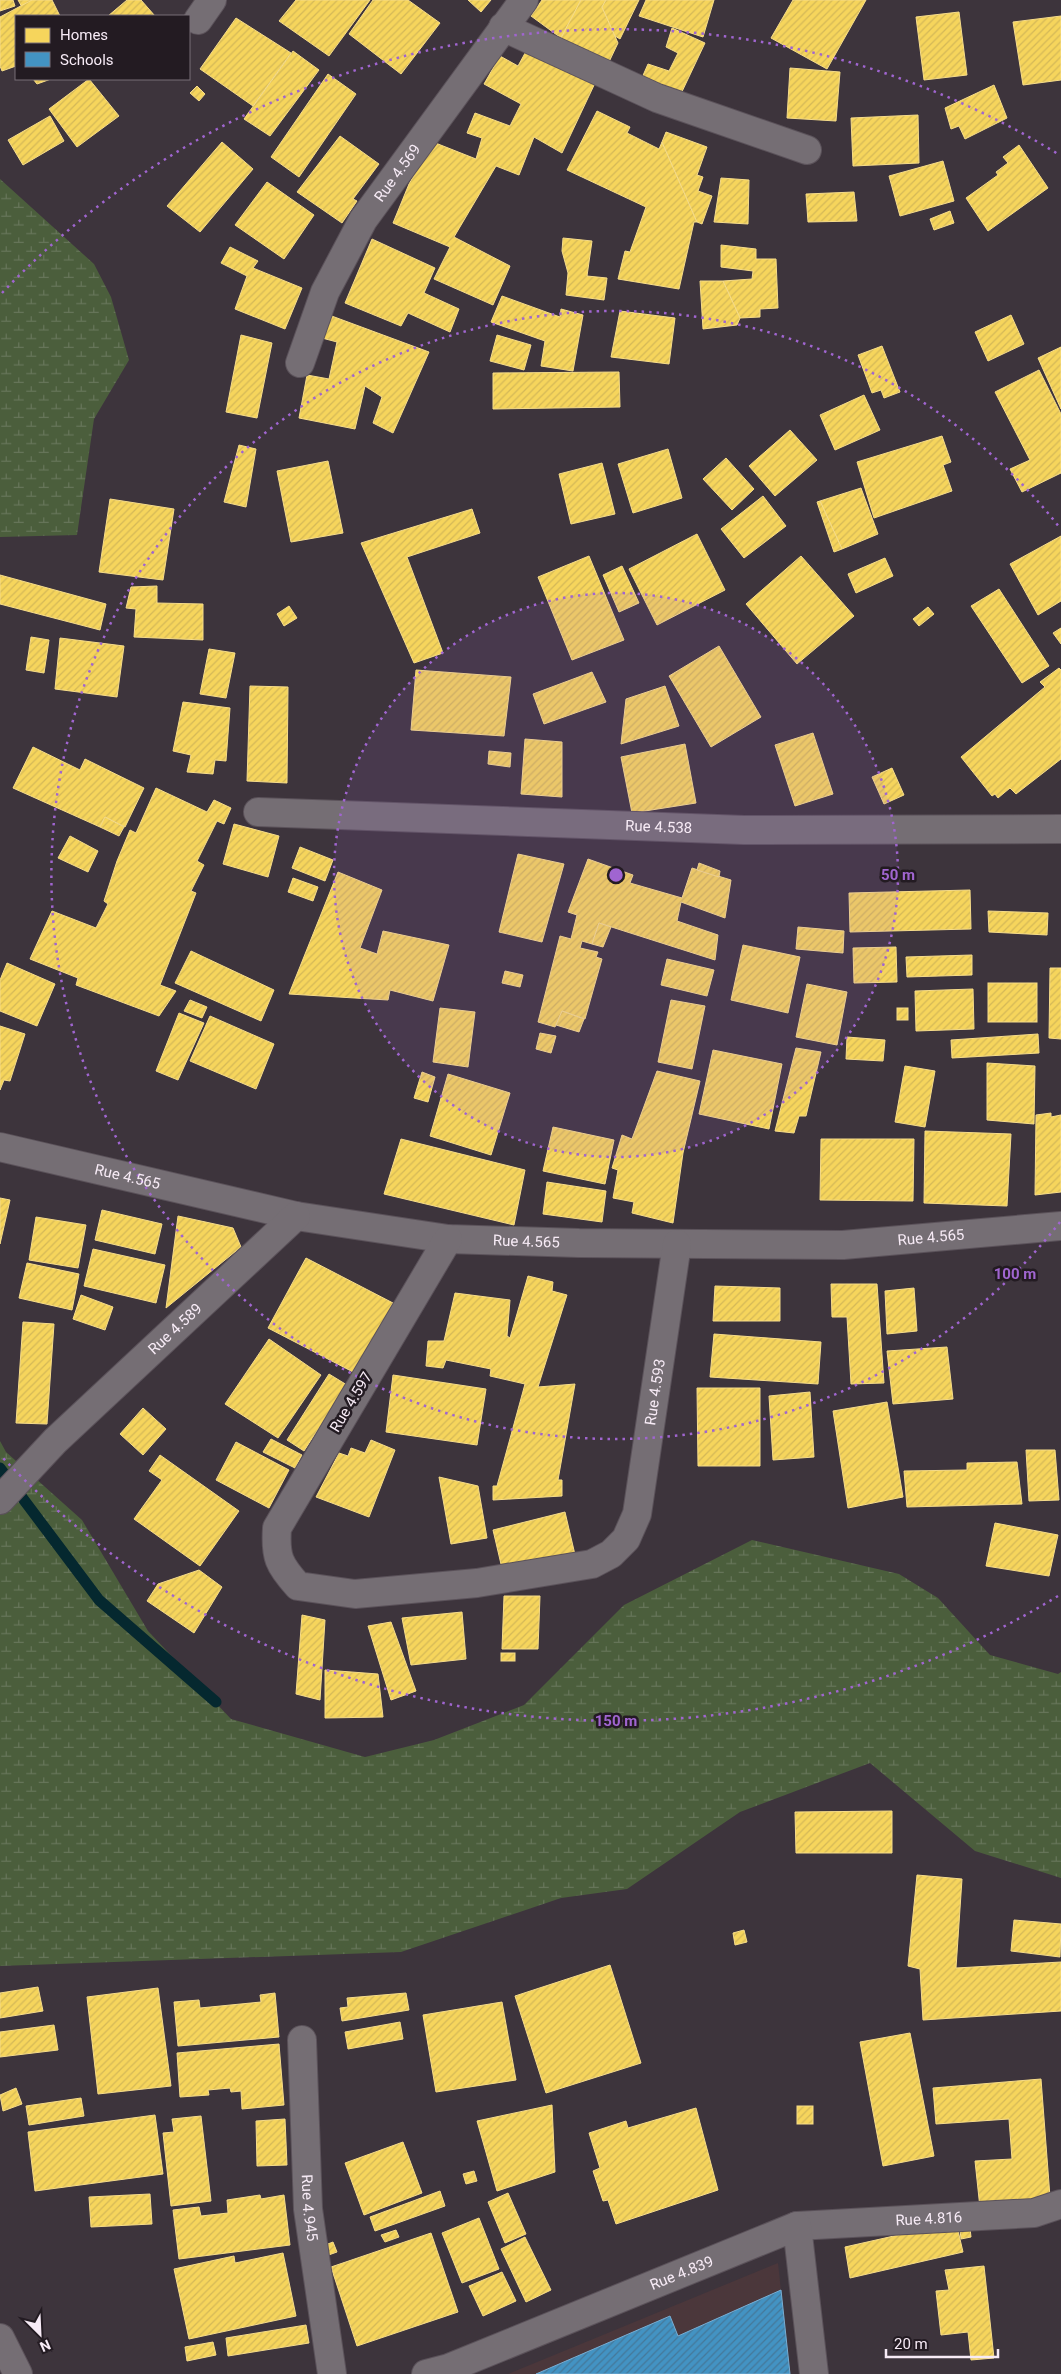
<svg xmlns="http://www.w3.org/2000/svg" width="1061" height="2374" font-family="Roboto,sans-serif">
<defs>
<pattern id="wetland-marsh" width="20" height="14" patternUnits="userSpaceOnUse" patternTransform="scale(1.25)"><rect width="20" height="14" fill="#4b5e3c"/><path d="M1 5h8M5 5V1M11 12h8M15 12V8" fill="none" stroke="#667559"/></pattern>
<pattern id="homes-hatch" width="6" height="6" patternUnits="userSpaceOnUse" patternTransform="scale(1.25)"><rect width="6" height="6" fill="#f6d55c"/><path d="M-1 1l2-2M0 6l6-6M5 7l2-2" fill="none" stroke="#d4b858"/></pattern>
<pattern id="schools-hatch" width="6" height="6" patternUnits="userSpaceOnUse" patternTransform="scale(1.25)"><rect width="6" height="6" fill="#4393c3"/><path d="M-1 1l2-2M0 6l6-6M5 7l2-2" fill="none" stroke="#457899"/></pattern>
</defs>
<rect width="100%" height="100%" fill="#3d343c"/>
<!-- education -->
<polygon fill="#4b373b" points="778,2263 790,2374 508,2374"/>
<!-- wetland -->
<g fill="url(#wetland-marsh)">
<polygon points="0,179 94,264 111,297 129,360 94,419 77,535 0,537"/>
<polygon points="0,1441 6,1452 82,1520 148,1631 231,1719 365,1757 434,1740 524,1705 624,1605 752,1540 899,1574 938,1598 990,1655 1058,1674 1061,1672 1061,1878 975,1851 870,1763 740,1812 627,1889 561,1898 401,1952 0,1966"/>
</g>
<!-- homes -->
<g fill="url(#homes-hatch)" stroke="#f6dc8a">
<polygon points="0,0 13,0 15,6 0,11"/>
<polygon points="18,0 39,0 23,9"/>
<polygon points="32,0 52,0 60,16 16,16 16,66 2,71 0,66 0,17"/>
<polygon points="127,0 141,0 155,16 108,16"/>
<polygon points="296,0 370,0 329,56 279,21"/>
<polygon points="373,0 408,0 440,23 401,74 349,34"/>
<polygon points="468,0 491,0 481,12"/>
<polygon points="542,0 581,0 561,38 531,16"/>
<polygon points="581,0 606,0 602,7 618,43 608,64 561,38"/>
<polygon points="606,0 639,0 620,39 615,36 602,7"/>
<polygon points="646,0 714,0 703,37 639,16"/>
<polygon points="793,0 866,0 827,69 771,38"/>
<polygon points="959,12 967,75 924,80 916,17"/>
<polygon points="1061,16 1061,80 1023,85 1013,22"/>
<polygon points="236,18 291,53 253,106 200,69"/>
<polygon points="672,28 705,43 679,98 641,80 648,64 669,71 678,53 666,47"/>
<polygon points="530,44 596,81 562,153 534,137 519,175 496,166 454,237 510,266 493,305 434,279 450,247 393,223 409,184 433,142 476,159 482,138 467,133 475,113 510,126 521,104 484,84 500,56 518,66"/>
<polygon points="293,51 319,70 270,136 244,119"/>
<polygon points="790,68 840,72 836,121 787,118"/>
<polygon points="328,74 356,94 299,177 271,157"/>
<polygon points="33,79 51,79 37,84"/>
<polygon points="89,79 119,116 77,147 49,109"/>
<polygon points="994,85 1007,118 965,139 959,126 951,129 945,108"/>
<polygon points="197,86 205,94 199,101 190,93"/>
<polygon points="597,111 630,127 627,133 659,149 662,142 697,222 694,222 679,289 618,279 625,251 630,252 646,207 567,170"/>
<polygon points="918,115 919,163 853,166 851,118"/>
<polygon points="50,116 64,141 23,165 8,140"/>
<polygon points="666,132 707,147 697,175 703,177 698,191 712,196 702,224 697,222 662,142"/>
<polygon points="340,136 379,164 353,199 357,201 342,223 297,192"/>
<polygon points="222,142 253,169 200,232 167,206"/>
<polygon points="1019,145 1048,188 988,231 966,198 998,175 996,172 1008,163 1003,157"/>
<polygon points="943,161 954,201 900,216 889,176"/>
<polygon points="721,178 749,180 748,224 714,222"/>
<polygon points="267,182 314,215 284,259 235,225"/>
<polygon points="854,192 857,221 808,222 806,194"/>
<polygon points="950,211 954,223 934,230 930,219"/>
<polygon points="563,238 592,241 587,276 607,278 604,300 566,295 568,273 562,251"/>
<polygon points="372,239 435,268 424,293 459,309 450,332 408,313 401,326 345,303"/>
<polygon points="721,245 756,249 756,259 776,259 778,308 760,309 760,317 740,318 723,281 752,279 753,271 721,267"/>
<polygon points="230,247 258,261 253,268 302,288 285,329 235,309 247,276 221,263"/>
<polygon points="700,281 723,281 740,318 737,325 703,329"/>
<polygon points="502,296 560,317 561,309 583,315 573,371 541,366 545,341 491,322"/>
<polygon points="620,311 675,318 669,364 611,357"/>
<polygon points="329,315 429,352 393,433 373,423 382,397 365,386 355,429 299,418 307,375 329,379 337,342 322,338"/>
<polygon points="1011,315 1024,344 988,361 975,332"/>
<polygon points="241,335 272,343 257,418 226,412"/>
<polygon points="497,335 531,345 524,370 490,361"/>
<polygon points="882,346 900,392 884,398 881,390 872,393 858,355"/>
<polygon points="1061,347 1061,409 1038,358"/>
<polygon points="1039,370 1061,414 1061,473 1022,492 1010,469 1030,460 995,392"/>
<polygon points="619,372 620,407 493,409 493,373"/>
<polygon points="864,395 880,430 835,450 820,415"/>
<polygon points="790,430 817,460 775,496 749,466"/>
<polygon points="942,436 951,462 943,465 952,491 874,518 857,462"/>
<polygon points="239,445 256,449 246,507 224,502"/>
<polygon points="668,449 682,498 633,513 618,464"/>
<polygon points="726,458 754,489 732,510 703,479"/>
<polygon points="328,461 343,533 291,542 277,471"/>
<polygon points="602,463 615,514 571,524 559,474"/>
<polygon points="861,488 878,534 842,549 820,501"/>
<polygon points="763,496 786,526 744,558 721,529"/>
<polygon points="110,499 174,509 163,580 99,572"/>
<polygon points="820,501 842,549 834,552 817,502"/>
<polygon points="472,509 480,533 407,557 443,653 414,663 361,543"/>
<polygon points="697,534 725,590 657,625 629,569"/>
<polygon points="1061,536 1061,601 1038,615 1010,564"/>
<polygon points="589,556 624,640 572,660 538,577"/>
<polygon points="801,556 854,616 797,664 746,604"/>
<polygon points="885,558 893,576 856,593 848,574"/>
<polygon points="622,566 639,603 619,612 603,575"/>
<polygon points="0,575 106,604 100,630 0,604"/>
<polygon points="157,586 157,603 203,604 203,640 134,637 136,609 126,608 131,587"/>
<polygon points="999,589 1049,666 1022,683 971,606"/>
<polygon points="289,606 297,618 284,626 277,614"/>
<polygon points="928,607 934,614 919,626 913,619"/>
<polygon points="1061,628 1061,644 1053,633"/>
<polygon points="31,637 49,640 44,673 26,670"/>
<polygon points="60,638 124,646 117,697 55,689"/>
<polygon points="719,646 761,717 711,747 669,676"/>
<polygon points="209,649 235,653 226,698 200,694"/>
<polygon points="1059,668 1061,670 1061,759 1016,794 1010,788 998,798 995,794 992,796 961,757 1045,687 1040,682"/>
<polygon points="416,670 511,677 504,736 411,730"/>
<polygon points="592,672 606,702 544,724 533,694"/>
<polygon points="250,686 288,687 287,783 247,781"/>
<polygon points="665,686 679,726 621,744 626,699"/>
<polygon points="183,702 230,708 226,761 215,760 213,774 187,772 191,755 173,751"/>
<polygon points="813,733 833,794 795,806 775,745"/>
<polygon points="525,739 562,742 562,797 521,794"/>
<polygon points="685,744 696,803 632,813 621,757"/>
<polygon points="33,747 80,770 85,759 144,788 125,827 105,817 100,827 13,788"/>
<polygon points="489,751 511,753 510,767 488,764"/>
<polygon points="892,768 904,795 884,804 872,777"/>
<polygon points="156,788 207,812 214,800 231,808 224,824 217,821 197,861 204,865 191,891 196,893 160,985 176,991 159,1016 76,985 78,978 30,959 52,911 96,928 108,904 104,901 117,861 130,830 136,833"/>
<polygon points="105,817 124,827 119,836 100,827"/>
<polygon points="234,824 279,836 268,877 223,864"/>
<polygon points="70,836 98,851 88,872 58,858"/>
<polygon points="300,847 333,860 325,881 292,868"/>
<polygon points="518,854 564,864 542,942 499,932"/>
<polygon points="588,859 633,875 630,883 682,898 692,868 731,880 725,918 681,902 677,921 718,935 715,960 599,923 592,944 582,941 580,948 598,952 596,957 602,959 585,1019 562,1011 555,1027 538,1022 560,936 571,939 577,915 568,912"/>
<polygon points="699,863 720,871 719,877 697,870"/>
<polygon points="338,872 382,890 360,948 377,954 383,931 449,945 433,1001 390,990 388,1000 289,994"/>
<polygon points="293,878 318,887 313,901 288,892"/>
<polygon points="970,890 971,929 850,932 849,893"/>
<polygon points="988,911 1048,913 1047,935 989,932"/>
<polygon points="599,923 611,927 603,947 592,944"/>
<polygon points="798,927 844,931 843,953 796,949"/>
<polygon points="743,945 800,957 788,1013 731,1000"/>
<polygon points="896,947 897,982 854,983 853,948"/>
<polygon points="191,951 274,990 261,1021 175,983"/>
<polygon points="972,955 972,975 907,977 906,957"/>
<polygon points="667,959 714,970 707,996 661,985"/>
<polygon points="7,963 55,984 37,1026 0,1011 0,980"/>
<polygon points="1050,968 1061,968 1061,1039 1049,1038"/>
<polygon points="505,971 523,975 520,987 502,983"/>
<rect x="988" y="983" width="49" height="39"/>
<polygon points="807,984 847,992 837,1045 796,1037"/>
<polygon points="973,989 974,1029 916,1031 915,991"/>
<polygon points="190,1000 207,1007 202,1018 184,1011"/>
<polygon points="671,1000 705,1006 692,1069 658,1062"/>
<polygon points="440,1008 475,1012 468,1067 433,1062"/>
<rect x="897" y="1008" width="11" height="12"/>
<polygon points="562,1011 584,1019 579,1032 556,1025"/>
<polygon points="179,1013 204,1023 178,1080 156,1071"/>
<polygon points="210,1016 274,1044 256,1089 190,1061"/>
<polygon points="0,1026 25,1034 10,1081 4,1080 0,1090"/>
<polygon points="540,1033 556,1036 551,1053 536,1049"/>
<polygon points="1038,1034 1039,1053 952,1058 951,1040"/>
<polygon points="847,1037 885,1040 883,1061 846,1059"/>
<polygon points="796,1048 821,1052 806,1116 799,1116 794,1133 775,1131"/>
<polygon points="713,1050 782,1064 769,1129 699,1114"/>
<polygon points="987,1063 1035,1066 1034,1124 987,1120"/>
<polygon points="905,1066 935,1071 925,1127 895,1122"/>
<polygon points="657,1071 700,1081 683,1153 673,1223 632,1213 634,1202 613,1198 618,1170 612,1168 622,1135 632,1139"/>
<polygon points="422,1072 435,1077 428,1102 414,1098"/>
<polygon points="448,1074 510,1093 491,1155 430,1136"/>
<polygon points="1051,1113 1051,1117 1061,1115 1061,1192 1035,1195 1036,1115"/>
<polygon points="553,1127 614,1140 605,1184 543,1171"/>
<polygon points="925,1131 1011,1134 1007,1206 924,1203"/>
<polygon points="401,1139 525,1170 514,1225 384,1194"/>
<polygon points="821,1139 914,1139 913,1201 820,1200"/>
<polygon points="547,1182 606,1191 602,1222 543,1214"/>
<polygon points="0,1198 10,1200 0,1244"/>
<polygon points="102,1210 162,1224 155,1254 95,1240"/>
<polygon points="178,1216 233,1228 241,1247 166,1308"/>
<polygon points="36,1217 86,1225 78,1268 29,1260"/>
<polygon points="93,1249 165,1265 156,1303 84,1286"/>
<polygon points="306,1258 393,1303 355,1373 268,1328"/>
<polygon points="27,1263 79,1274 72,1310 19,1298"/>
<polygon points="528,1276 553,1282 552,1291 567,1295 538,1387 575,1384 558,1480 562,1480 562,1496 493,1500 493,1486 497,1486 525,1384 490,1376 491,1369 446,1360 443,1368 426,1366 428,1341 444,1341 455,1293 510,1300 507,1336 510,1338"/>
<polygon points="831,1284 877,1284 884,1383 851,1384 847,1317 832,1317"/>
<polygon points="715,1286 780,1288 780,1321 713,1321"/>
<polygon points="914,1288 917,1331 887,1334 885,1291"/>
<polygon points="81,1295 113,1307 105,1330 73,1319"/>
<polygon points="23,1322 54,1324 47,1424 16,1423"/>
<polygon points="714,1334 821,1342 818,1384 710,1377"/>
<polygon points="269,1339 321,1375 278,1438 225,1404"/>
<polygon points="947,1347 953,1399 893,1404 887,1351"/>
<polygon points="329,1374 347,1385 304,1451 287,1440"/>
<polygon points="393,1375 486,1389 477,1445 386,1432"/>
<polygon points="697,1388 760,1388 760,1466 698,1466"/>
<polygon points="810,1392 814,1457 773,1460 769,1396"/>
<polygon points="887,1402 903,1497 848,1508 833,1411"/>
<polygon points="143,1408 166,1429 143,1455 120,1434"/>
<polygon points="271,1439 302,1455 295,1468 263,1452"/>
<polygon points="371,1440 395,1450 369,1517 316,1497 339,1453 348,1456 351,1448 365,1453"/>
<polygon points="236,1442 289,1470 269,1508 216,1480"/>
<polygon points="1026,1450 1055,1450 1059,1500 1029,1501"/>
<polygon points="160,1455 239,1511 200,1566 134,1519 162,1480 149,1471"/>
<polygon points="1017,1462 1022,1504 907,1507 904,1471 967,1470 967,1463"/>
<polygon points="439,1477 478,1486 487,1538 451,1544"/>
<polygon points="565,1512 576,1559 504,1577 493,1530"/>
<polygon points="995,1523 1058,1535 1049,1576 986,1566"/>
<polygon points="199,1570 222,1587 194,1633 147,1601 158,1584"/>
<polygon points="504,1596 540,1596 538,1649 502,1649"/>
<polygon points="462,1612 466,1659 411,1665 402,1618"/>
<polygon points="302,1615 325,1620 320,1700 296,1694"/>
<polygon points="391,1622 416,1691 391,1700 368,1626"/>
<rect x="501" y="1653" width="14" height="8"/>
<polygon points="325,1670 378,1674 383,1717 325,1718"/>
<polygon points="892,1811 892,1853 796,1853 795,1812"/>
<polygon points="917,1875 962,1879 956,1968 1061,1962 1061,2011 923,2020 920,1969 908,1966"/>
<polygon points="1014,1920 1061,1924 1060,1957 1011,1951"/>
<polygon points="744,1930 747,1942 735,1945 733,1933"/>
<polygon points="610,1965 641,2063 546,2093 515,1996"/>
<polygon points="38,1987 43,2011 0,2018 0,1993"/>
<polygon points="158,1988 171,2086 98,2094 87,1997"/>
<polygon points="275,1993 279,2037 178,2046 174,2002 199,2000 200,2008 261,2002 260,1995"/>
<polygon points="406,1993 409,2010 342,2021 340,2008 348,2007 347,1998"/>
<polygon points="502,2002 516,2080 436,2092 423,2015"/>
<polygon points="400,2022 403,2039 348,2049 345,2032"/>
<polygon points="54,2025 58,2050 0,2057 0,2032"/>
<polygon points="910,2033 934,2156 883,2166 860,2042"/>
<polygon points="279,2044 284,2105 242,2109 241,2091 231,2092 230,2088 208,2090 209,2095 180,2097 177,2053"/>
<polygon points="1041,2079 1050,2197 980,2208 975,2161 1012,2159 1009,2119 936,2124 933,2088"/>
<polygon points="16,2088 22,2104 3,2111 0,2095"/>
<polygon points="81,2098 84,2116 29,2125 26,2106"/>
<polygon points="552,2105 555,2172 497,2191 477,2121"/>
<rect x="797" y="2106" width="16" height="18"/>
<polygon points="696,2108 718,2190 616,2224 608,2200 603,2201 593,2171 600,2168 589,2133 626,2121 628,2128"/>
<polygon points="155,2115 163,2174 35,2191 28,2132"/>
<polygon points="201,2116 211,2201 171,2206 163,2133 174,2132 172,2119"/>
<polygon points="285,2119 287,2165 257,2166 256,2121"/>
<polygon points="403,2142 422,2193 364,2215 345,2163"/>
<polygon points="474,2171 477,2181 466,2184 463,2174"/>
<polygon points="440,2191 445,2206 375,2231 370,2217"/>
<polygon points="508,2193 526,2234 505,2243 488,2202"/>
<polygon points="150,2194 152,2224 91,2227 89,2197"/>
<polygon points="260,2195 261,2199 284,2195 290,2245 179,2259 173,2210 199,2207 201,2216 228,2213 227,2200"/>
<polygon points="479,2218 499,2269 462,2283 442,2233"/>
<polygon points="956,2222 963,2252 850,2278 845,2247"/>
<polygon points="970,2228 971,2237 961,2239 960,2230"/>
<polygon points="396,2230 399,2237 385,2242 381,2235"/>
<polygon points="431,2233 458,2312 357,2346 331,2267"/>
<polygon points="525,2237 551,2290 526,2302 501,2249"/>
<polygon points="333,2242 337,2252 323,2257 320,2247"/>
<polygon points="283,2253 296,2316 189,2339 174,2269 234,2256 235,2263"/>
<polygon points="984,2266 994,2358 971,2360 968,2332 941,2335 936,2291 949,2290 945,2270"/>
<polygon points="502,2272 516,2301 483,2316 469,2286"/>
<polygon points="306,2325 309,2343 228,2356 226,2338"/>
<polygon points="213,2342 216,2355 187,2361 185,2347"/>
</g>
<!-- schools -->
<polygon fill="url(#schools-hatch)" stroke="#79add2" points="781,2290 790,2374 536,2374 670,2316 678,2336"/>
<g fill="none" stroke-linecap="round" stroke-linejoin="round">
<!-- stream -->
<polyline stroke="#05282f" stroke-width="11" points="0,1468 99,1600 216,1702"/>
<defs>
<g id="street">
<polyline points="198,20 212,0"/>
<polyline points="503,27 657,98 807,150"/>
<path id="s1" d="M300,363L325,292L363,220L524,0"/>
<path id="s2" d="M258,812L744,830L1061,829"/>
<path id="s3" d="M0,1147L296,1216L448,1239L579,1243L843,1245L1061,1226"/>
<path id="s4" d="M448,1239L277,1528C275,1557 279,1565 298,1586L355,1594L477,1583L592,1564L611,1554L626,1539L637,1514L677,1244"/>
<path id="s5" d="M0,1500L55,1441L296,1216"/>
<path id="s6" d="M302,2040L308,2209L332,2374"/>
<path id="s7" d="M797,2226L1034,2213L1061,2204"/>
<polyline points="0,2338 18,2374"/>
<path id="s8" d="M426,2374L449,2368L797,2226L814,2374"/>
</g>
</defs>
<!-- street casing -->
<use href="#street" stroke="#5b525a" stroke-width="30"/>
<!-- street -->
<use href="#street" stroke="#756e74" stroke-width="28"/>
</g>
<!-- distance rings -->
<circle cx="616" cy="875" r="282" fill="#a065d0" fill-opacity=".12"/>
<g fill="none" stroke="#a065d0" stroke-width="2.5" stroke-dasharray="2.5 5">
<circle cx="616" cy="875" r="282"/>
<path d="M1060 1222A564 564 0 1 1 1060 528"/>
<path d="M1058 1596A846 846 0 0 1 2 1457M2 293A846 846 0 0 1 1058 154"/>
</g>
<g text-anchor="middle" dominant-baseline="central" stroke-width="5" stroke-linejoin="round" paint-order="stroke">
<!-- street labels -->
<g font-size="15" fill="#f7ebf6" stroke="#231b22">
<text stroke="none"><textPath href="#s1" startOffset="215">Rue 4.569</textPath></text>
<text stroke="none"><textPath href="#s2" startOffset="401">Rue 4.538</textPath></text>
<text stroke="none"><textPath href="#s3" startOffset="131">Rue 4.565</textPath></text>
<text stroke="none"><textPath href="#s3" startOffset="941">Rue 4.565</textPath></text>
<text stroke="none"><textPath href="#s3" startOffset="536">Rue 4.565</textPath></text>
<text stroke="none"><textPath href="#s5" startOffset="245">Rue 4.589</textPath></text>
<text stroke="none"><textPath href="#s4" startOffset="890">Rue 4.593</textPath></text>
<text transform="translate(351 1402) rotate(-59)">Rue 4.597</text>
<text stroke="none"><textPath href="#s6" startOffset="168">Rue 4.945</textPath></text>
<text stroke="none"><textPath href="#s7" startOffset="132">Rue 4.816</textPath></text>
<text stroke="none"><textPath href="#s8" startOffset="275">Rue 4.839</textPath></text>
</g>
</g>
<circle cx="616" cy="875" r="8" fill="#a065d0" stroke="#231b22" stroke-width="2.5"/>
<g font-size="15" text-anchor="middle" font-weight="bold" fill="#a065d0" stroke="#231b22" stroke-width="5" stroke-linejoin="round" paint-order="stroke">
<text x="898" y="880">50 m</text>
<text x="1015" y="1279">100 m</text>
<text x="616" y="1726">150 m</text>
</g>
<!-- legend -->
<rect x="15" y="15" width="175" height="65" fill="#231b22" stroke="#786e77"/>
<rect x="25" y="28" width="25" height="15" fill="#f6d55c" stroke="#786e77"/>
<text x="60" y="40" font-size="15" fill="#f7ebf6">Homes</text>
<rect x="25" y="52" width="25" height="15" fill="#4393c3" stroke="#786e77"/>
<text x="60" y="65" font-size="15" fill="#f7ebf6">Schools</text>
<!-- north arrow -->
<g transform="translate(40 2334) rotate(156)" stroke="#231b22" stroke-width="4" paint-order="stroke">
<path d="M0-4L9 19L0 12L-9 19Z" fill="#f7ebf6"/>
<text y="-8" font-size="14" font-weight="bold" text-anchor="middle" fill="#f7ebf6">N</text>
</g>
<!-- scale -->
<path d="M886 2349v8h112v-8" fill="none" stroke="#f7ebf6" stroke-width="2.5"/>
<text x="894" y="2349" font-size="15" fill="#f7ebf6" stroke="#231b22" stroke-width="4" paint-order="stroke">20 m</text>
</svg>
